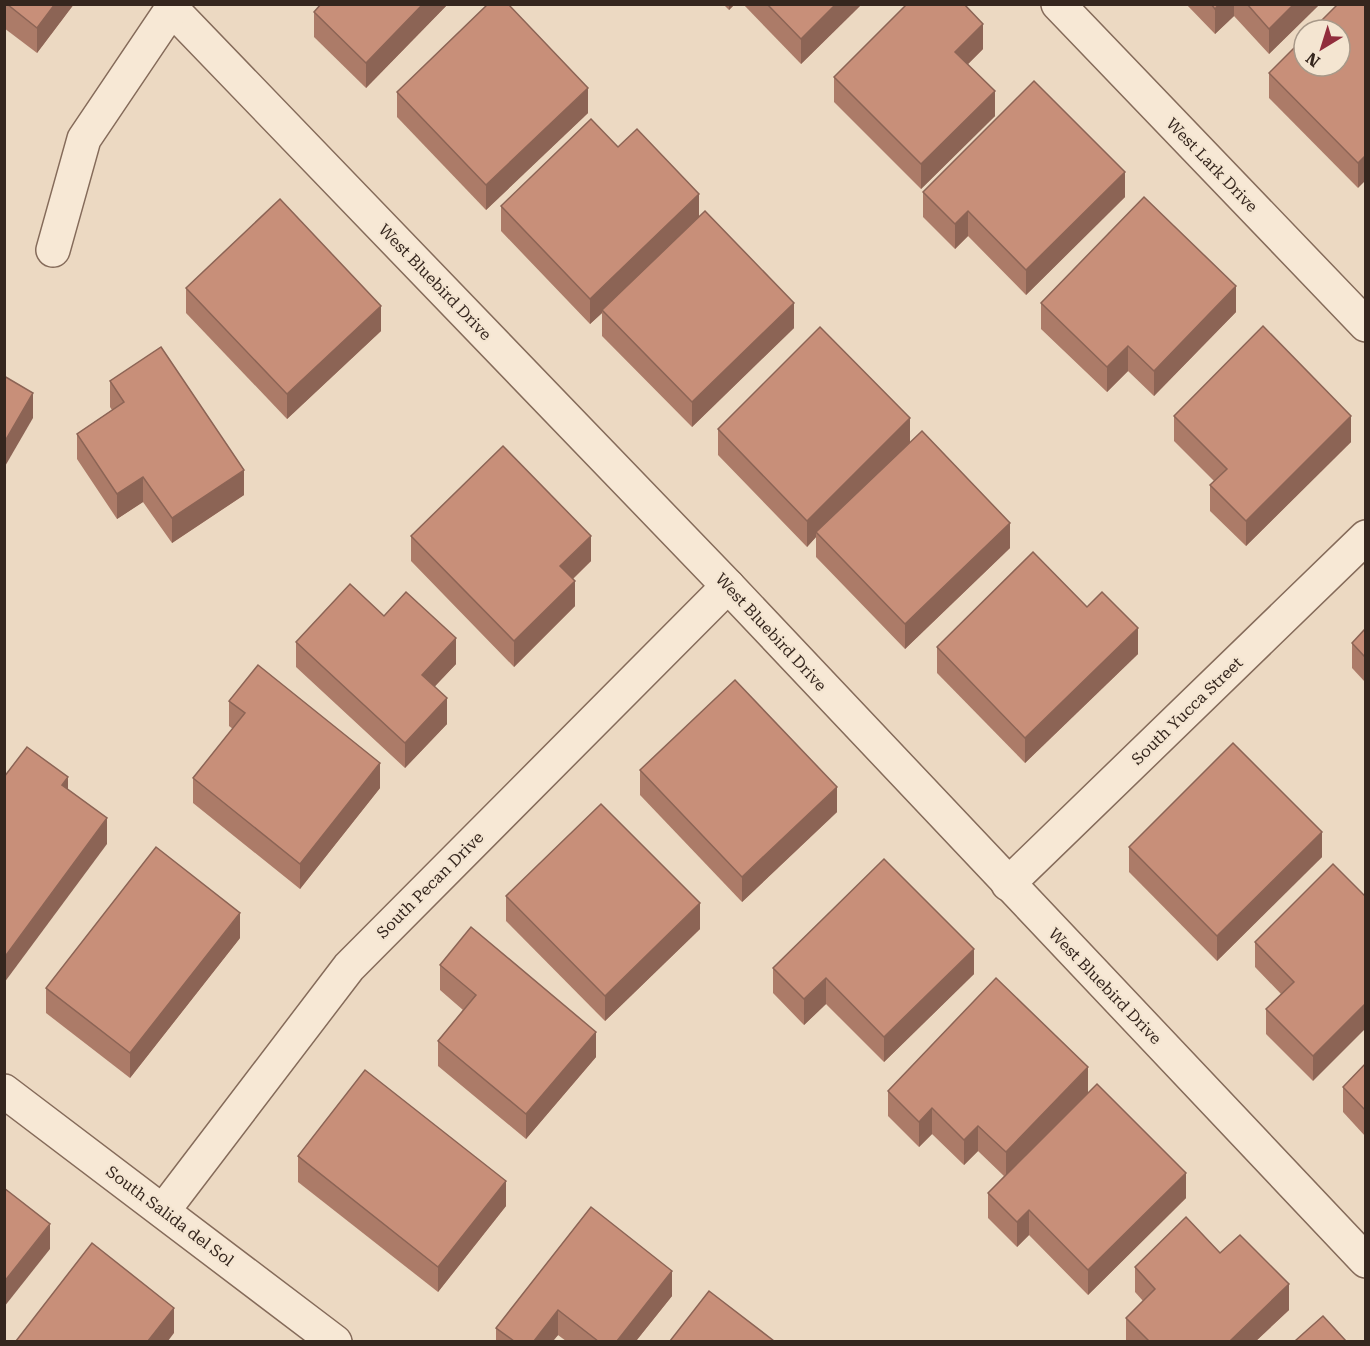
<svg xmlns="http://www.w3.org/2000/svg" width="1370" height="1346" font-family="'Roboto Serif',serif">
<rect width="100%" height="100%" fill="#ecd9c2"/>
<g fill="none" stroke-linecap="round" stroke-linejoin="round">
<defs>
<g id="minor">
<polyline points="1058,4 1366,325"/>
<polyline points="172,9 728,586 1366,1261"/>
<polyline points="53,250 84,139 175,4"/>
<polyline points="1008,884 1366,537"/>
<polyline points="4,1091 335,1342"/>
<polyline points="163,1211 349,967 728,586"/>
</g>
</defs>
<!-- minor casing -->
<use href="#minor" stroke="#856b5a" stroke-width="36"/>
<!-- minor -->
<use href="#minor" stroke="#f7e8d5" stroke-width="33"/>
</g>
<!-- wall -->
<g fill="#ac7b68">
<polygon points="4,4 74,4 37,53 4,28"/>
<polygon points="448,4 366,88 314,37 314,12"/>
<polygon points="723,4 735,4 729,10"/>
<polygon points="743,4 862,4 801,64"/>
<polygon points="1186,4 1320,4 1269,54 1234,16 1215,34"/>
<polygon points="1365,4 1358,188 1269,98 1269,73"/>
<polygon points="983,49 968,64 995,116 921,189 834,102 834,77"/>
<polygon points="397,92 588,113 486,210 397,117"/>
<polygon points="618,147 699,216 794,328 692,427 602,336 602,313 590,324 501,231 501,206"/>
<polygon points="923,192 1125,197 1026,295 968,236 955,249 923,217"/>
<polygon points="186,288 381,331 287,419 186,313"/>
<polygon points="1041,303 1236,312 1154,396 1128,371 1107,392 1041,329"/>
<polygon points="110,381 244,495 172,543 143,502 117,519 77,459 77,434 112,410 110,407"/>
<polygon points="1174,416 1351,442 1246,546 1210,511 1210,485 1214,481 1174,441"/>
<polygon points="718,429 910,443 1010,548 905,649 816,557 816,537 807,547 718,455"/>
<polygon points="411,536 591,561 573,579 575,606 514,667 411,561"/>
<polygon points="1087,607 1138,654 1025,763 937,673 937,647"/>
<polygon points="384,616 456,664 434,687 447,724 405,768 296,667 296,642"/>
<polygon points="1365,629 1365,682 1352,668 1352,643"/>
<polygon points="229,701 380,788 300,889 193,803 193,778 233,729 229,726"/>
<polygon points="640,770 837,812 742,902 640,795"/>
<polygon points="1129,847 1322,857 1217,961 1129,872"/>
<polygon points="1333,864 1313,1081 1266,1034 1266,1009 1281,994 1255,967 1255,942"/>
<polygon points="506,896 700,929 605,1021 506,921"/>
<polygon points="240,938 130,1078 46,1013 46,988"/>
<polygon points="440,965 596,1057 526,1139 438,1066 438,1041 463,1010 440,990"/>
<polygon points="773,968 974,974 884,1062 826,1004 804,1025 773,993"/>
<polygon points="1365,1064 1365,1136 1343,1112 1343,1087"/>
<polygon points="888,1091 1088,1092 1186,1198 1088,1295 1029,1235 1017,1247 988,1218 988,1193 1004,1176 978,1151 964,1165 932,1134 919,1147 888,1116"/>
<polygon points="298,1156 506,1206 438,1292 298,1182"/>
<polygon points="591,1207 672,1296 636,1341 566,1341 558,1335 553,1341 496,1341 496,1328"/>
<polygon points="1220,1253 1289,1310 1256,1341 1126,1341 1126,1318 1143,1301 1135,1292 1135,1267"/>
</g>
<!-- shaded-wall -->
<g fill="#8c6455">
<polygon points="55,4 74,4 37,53 37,28"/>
<polygon points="423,4 448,4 366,88 366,63"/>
<polygon points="729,4 735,4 729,10"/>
<polygon points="836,4 862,4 801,64 801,39"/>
<polygon points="1219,4 1234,4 1234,16 1215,34 1215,9"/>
<polygon points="1294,4 1320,4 1269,54 1269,29"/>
<polygon points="983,24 983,49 955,77 955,52"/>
<polygon points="588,88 588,113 486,210 486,185"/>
<polygon points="995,91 995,116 921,189 921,164"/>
<polygon points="1365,156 1365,181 1358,188 1358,163"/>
<polygon points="1125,172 1125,197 1026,295 1026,270"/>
<polygon points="699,194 699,219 602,310 602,313 590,324 590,299"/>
<polygon points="968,211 968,236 955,249 955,224"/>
<polygon points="1236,286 1236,312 1154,396 1154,371"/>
<polygon points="794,303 794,328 692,427 692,402"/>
<polygon points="381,306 381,331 287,419 287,394"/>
<polygon points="1128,346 1128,371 1107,392 1107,367"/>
<polygon points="33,393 33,418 4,468 4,443"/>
<polygon points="1351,416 1351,442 1246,546 1246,521"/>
<polygon points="910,418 910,443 816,532 816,537 807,547 807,521"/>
<polygon points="244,470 244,495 172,543 172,518"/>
<polygon points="143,477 143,502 117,519 117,494"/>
<polygon points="1010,523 1010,548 905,649 905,624"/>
<polygon points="591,536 591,561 560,591 560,566"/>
<polygon points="575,581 575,606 514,667 514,641"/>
<polygon points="1138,628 1138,654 1025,763 1025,738"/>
<polygon points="456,638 456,664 422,700 422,675"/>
<polygon points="447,698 447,724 405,768 405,743"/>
<polygon points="380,763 380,788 300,889 300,864"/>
<polygon points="68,777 68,802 62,785"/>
<polygon points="837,787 837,812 742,902 742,877"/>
<polygon points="107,818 107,844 4,983 4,958"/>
<polygon points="1322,832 1322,857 1217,961 1217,936"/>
<polygon points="700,903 700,929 605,1021 605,996"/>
<polygon points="240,913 240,938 130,1078 130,1053"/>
<polygon points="974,949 974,974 884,1062 884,1037"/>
<polygon points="826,978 826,1004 804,1025 804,999"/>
<polygon points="1365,1004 1365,1029 1313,1081 1313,1056"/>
<polygon points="596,1032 596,1057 526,1139 526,1114"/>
<polygon points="1088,1067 1088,1093 1006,1178 1006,1152"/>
<polygon points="932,1108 932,1134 919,1147 919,1122"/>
<polygon points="978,1126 978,1151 964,1165 964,1140"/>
<polygon points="1186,1173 1186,1198 1088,1295 1088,1270"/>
<polygon points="506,1181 506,1206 438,1292 438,1267"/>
<polygon points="1029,1210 1029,1235 1017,1247 1017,1222"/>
<polygon points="50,1224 50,1249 4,1307 4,1282"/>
<polygon points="672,1271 672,1296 636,1341 617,1341"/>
<polygon points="1289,1284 1289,1310 1256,1341 1230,1341"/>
<polygon points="174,1308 174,1333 168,1341 148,1341"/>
<polygon points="558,1310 558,1335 553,1341 534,1341"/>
</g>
<!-- building -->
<g fill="#c88f79" stroke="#8c6455" stroke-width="1.5">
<polygon points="7,4 55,4 37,28"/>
<polygon points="321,4 423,4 366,63 314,12"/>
<polygon points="488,4 508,4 588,88 486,185 397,92"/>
<polygon points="767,4 836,4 801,39"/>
<polygon points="907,4 964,4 983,24 955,52 995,91 921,164 834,77"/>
<polygon points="1211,4 1219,4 1215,9"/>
<polygon points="1247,4 1294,4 1269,29"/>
<polygon points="1338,4 1365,4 1365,156 1358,163 1269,73 1304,38 1304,66 1340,66 1340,30 1312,30"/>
<polygon points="1034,81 1125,172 1026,270 968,211 955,224 923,192"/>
<polygon points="591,119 618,147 637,129 699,194 590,299 501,206"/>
<polygon points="1144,197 1236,286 1154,371 1128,346 1107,367 1041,303"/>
<polygon points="280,199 381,306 287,394 186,288"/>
<polygon points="705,211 794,303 692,402 602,310"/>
<polygon points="1263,326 1351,416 1246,521 1210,485 1227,469 1174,416"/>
<polygon points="820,327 910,418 807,521 718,429"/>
<polygon points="161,347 244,470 172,518 143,477 117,494 77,434 124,402 110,381"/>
<polygon points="4,376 33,393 4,443"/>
<polygon points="922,431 1010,523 905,624 816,532"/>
<polygon points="503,446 591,536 560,566 575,581 514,641 411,536"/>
<polygon points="1033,552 1087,607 1102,592 1138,628 1025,738 937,647"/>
<polygon points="350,584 384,616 406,592 456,638 422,675 447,698 405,743 296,642"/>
<polygon points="1365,629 1365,657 1352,643"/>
<polygon points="258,665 380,763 300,864 193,778 245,713 229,701"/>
<polygon points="735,680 837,787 742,877 640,770"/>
<polygon points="1233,743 1322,832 1217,936 1129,847"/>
<polygon points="27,747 68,777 62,785 107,818 4,958 4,777"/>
<polygon points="601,804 700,903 605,996 506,896"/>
<polygon points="156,847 240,913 130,1053 46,988"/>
<polygon points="884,859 974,949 884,1037 826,978 804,999 773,968"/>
<polygon points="1333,864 1365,896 1365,1004 1313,1056 1266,1009 1294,982 1255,942"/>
<polygon points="471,927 596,1032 526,1114 438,1041 476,995 440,965"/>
<polygon points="996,978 1088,1067 1006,1152 978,1126 964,1140 932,1108 919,1122 888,1091"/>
<polygon points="1365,1064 1365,1110 1343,1087"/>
<polygon points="365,1070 506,1181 438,1267 298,1156"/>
<polygon points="1097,1084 1186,1173 1088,1270 1029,1210 1017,1222 988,1193"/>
<polygon points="4,1188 50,1224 4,1282"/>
<polygon points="591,1207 672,1271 617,1341 598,1341 558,1310 534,1341 514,1341 496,1328"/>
<polygon points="1186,1217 1220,1253 1240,1235 1289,1284 1230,1341 1149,1341 1126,1318 1155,1289 1135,1267"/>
<polygon points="92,1243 174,1308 148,1341 16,1341"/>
<polygon points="709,1291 774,1341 670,1341"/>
<polygon points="1323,1316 1346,1341 1295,1341"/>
</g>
<g text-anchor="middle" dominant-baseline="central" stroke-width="4.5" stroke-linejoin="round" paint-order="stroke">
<!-- street labels -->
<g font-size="16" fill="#35261e" stroke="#f4e5d1">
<text transform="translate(1212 165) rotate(46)">West Lark Drive</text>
<text transform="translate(435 282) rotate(46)">West Bluebird Drive</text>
<text transform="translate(771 632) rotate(47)">West Bluebird Drive</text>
<text transform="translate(1187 711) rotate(-44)">South Yucca Street</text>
<text transform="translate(430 885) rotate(-45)">South Pecan Drive</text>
<text transform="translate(1105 986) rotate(46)">West Bluebird Drive</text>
<text transform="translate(170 1216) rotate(37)">South Salida del Sol</text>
</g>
</g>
<!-- border -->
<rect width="1370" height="1346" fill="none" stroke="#35261e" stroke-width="12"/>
<!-- north arrow -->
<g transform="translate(1322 48) rotate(218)"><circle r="28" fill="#f4e5d1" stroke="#a89989" stroke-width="1.5"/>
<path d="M0-4.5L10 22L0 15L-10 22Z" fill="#912d3c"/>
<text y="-9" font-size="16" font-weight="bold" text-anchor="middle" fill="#35261e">N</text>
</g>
</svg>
